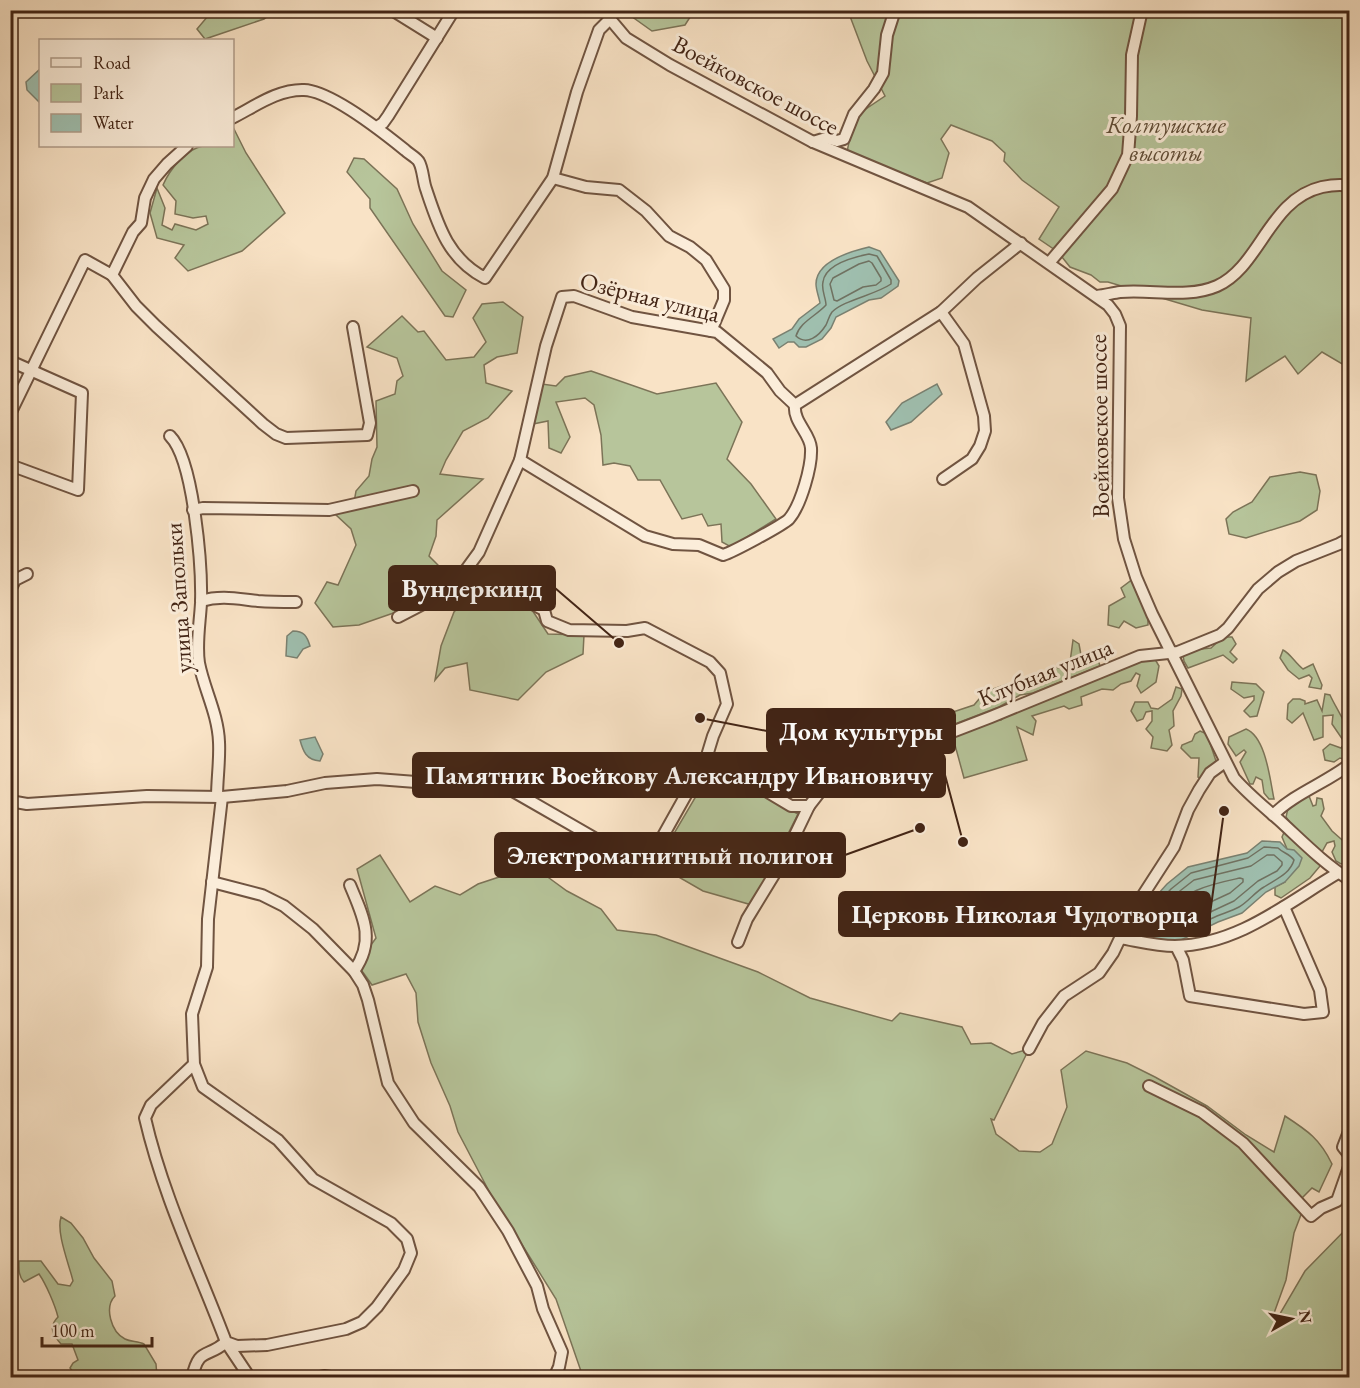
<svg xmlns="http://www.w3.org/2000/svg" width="1360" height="1388" font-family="'EB Garamond',serif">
<rect width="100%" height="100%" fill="#f9e3c6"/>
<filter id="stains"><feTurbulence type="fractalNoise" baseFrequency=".00333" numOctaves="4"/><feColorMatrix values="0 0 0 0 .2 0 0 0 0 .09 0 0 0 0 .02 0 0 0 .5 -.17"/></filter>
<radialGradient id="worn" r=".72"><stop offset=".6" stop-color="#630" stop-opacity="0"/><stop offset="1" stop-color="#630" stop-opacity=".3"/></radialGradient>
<!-- green -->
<g fill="#b7c59b" stroke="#7c7458" stroke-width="1.5">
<polygon points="213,10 275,10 275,11 264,19 205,39 197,29"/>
<polygon points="624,11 694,11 685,25 652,31"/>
<polygon points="848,11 1349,11 1349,368 1322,352 1298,374 1285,356 1246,381 1251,318 1202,310 1108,282 1100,282 1091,275 1070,267 1058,252 1039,239 1059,207 1022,180 1004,161 1005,153 992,141 951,125 941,139 949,153 942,178 927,183 847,152 854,117 885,96 867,61"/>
<path d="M233,127L246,153L285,213L242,251L188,271L175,258L184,245L157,238L150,213L157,188L165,208L162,225L172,230L175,224L196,230L208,224L206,216L193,218L175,214L176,201L163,185C170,169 186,149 203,146C212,144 224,146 232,146Z"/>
<polygon points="354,158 364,159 397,189 413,224 442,271 466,290 453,317 445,316 370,208 370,199 347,172"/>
<polygon points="503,302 523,317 517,353 497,357 484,365 486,383 512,391 488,418 463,431 446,460 440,474 483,479 437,520 436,536 429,556 452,579 405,609 359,625 333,627 315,603 327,582 338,585 356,545 351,529 335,514 353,508 356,491 369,476 372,459 377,447 376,401 395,394 397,381 403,376 397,358 367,347 402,316 418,332 424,331 446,360 474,357 486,342 473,318 482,304"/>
<polygon points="591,371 657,394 716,383 742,422 727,459 751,484 776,519 731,547 722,542 721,524 708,526 702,514 682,519 660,480 638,480 630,466 614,463 603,465 601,435 594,405 585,398 556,402 570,437 561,453 549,448 548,421 533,424 542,384 556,386 565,377"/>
<polygon points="1300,472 1316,475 1320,491 1317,510 1300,521 1246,538 1229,534 1226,519 1233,512 1252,502 1270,477"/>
<polygon points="1133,579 1148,611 1148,625 1136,628 1124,621 1119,628 1108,625 1109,606 1125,597 1121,588"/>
<polygon points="475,588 530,607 548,634 584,635 583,654 546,672 518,700 470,690 467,663 445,668 435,680 441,646 454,612"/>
<polygon points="1223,637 1232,637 1236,644 1230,652 1237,659 1233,663 1223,655 1188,668 1184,661 1183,655 1191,650 1211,648"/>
<polygon points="1073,640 1079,644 1081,655 1088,653 1097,656 1100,666 1033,693 1020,695 999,707 908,742 890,731 883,719 902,720 912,715 927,718 950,713 974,705 985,692 1022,679 1044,676 1051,667 1061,668 1070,662"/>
<path d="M1283,650C1290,653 1295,663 1303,669L1313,664L1322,685L1321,689L1309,687L1312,678L1309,675L1299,679L1288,670L1280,658Z"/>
<polygon points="1153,656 1159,666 1156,682 1141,693 1137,686 1140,675 1136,673 1131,681 1121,684 1113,690 1102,689 1081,697 1082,705 1069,709 1064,706 1032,716 1036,721 1033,735 1017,727 1027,760 964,778 955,745 949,746 949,752 944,752 942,741 993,720 1001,720 1009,713"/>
<polygon points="1232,682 1256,684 1264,692 1257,716 1250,717 1244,711 1254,700 1254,696 1244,698 1231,689"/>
<polygon points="1176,687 1182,689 1181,696 1173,711 1174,726 1169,730 1172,745 1167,751 1151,748 1153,737 1146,729 1152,721 1152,711 1146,712 1143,719 1137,721 1131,711 1135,702 1148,702 1151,708 1158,709 1172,699"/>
<path d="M1325,694L1330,695C1339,715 1359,738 1347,760L1340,758L1334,762L1325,760L1323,750L1330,744L1341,748L1345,743L1332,724L1333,715L1323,716V737L1314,740L1303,713L1292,723L1287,719L1288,704L1293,699H1300L1305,701V704L1317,700L1322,711Z"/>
<path d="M1246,729C1266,737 1270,780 1274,799H1269L1264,793L1262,780L1256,777L1253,784H1250L1240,762L1246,752L1244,750L1236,756L1228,744L1229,737Z"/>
<polygon points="1200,731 1207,734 1216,761 1201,779 1198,777 1199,758 1191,758 1181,748 1182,745 1192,741 1195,734"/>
<polygon points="712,769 798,814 752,905 703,891 656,864"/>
<polygon points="1309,796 1313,806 1316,805 1317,798 1322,799 1324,809 1321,816 1332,831 1349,846 1349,861 1341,864 1336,861 1332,852 1335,846 1334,841 1327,843 1322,852 1326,859 1310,878 1281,898 1275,895 1275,887 1285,882 1287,849 1282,837 1289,821 1286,817 1289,804"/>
<path d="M522,852L545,875L567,891L601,909L617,930L656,935L758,972L810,998L892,1021L900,1013L962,1027L971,1044L991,1043L1012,1054L1029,1049L994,1120L991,1119L996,1134L1019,1151L1040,1152L1052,1144L1067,1107L1061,1070L1086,1051L1127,1063L1155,1077L1207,1106L1246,1135L1274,1152L1285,1116C1308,1131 1320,1139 1332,1164L1319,1192L1312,1188L1302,1198V1212L1294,1233L1286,1280L1273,1316L1277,1319L1305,1271L1349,1226V1377H583L556,1299L491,1195L458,1132L450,1106L431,1063L418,1022L416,993L406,974L372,985L357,964L376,938L357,869L380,855L410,902L435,886L460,895L478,884L502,876Z"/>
<path d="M61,1217L71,1223L83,1238L94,1258L112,1281L115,1296C104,1307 111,1332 125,1339C131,1342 138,1341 144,1344L156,1364L157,1377H89L73,1372L70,1368L73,1363L78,1360L72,1344H61C53,1335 48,1327 58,1317C55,1305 46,1284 39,1274L24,1282C18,1276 19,1268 19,1261H41L58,1284L70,1286L73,1281C69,1264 56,1233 61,1217Z"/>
</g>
<!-- water -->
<g fill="#9fbfaf" stroke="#7a8171" stroke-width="1.5">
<polygon points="40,69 40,103 27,90 26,82"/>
<path d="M869,247L880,251L899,281L898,286L881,298L869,300L836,317L831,328L822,339L806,347H799L794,342H788L779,348L773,339L792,329L799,319L820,303C819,297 816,290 816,284C816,261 852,251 869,247Z"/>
<polygon points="937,384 942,394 911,422 891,430 886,422 902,403"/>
<path d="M293,631C304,631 307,636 310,646L303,649L297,658L286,656L287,636Z"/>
<path d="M315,737L323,754L320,761C306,760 303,751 300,740Z"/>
<polygon points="1262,841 1280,842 1287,849 1294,850 1302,858 1299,866 1285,882 1266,892 1242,913 1218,922 1181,940 1155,942 1141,936 1135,928 1149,904 1167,884 1188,867 1247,853"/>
</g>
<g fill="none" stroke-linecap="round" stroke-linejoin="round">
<!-- shore -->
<g stroke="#707262" stroke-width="1.5">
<path d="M869,254L877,256L891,280V284C875,295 844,300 832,312C829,316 828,321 826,325C819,336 807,346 796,336C800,322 816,316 826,305C826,298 821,290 823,282C825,264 854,257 869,254Z"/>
<polygon points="869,261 872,263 881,278 881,281 876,285 863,287 837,301 834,300 830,284 833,278 859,264"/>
<path d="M1264,847L1278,848C1283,853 1290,854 1294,860C1290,874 1276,879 1264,887C1255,892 1248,902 1239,907C1232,911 1224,913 1217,916C1195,925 1166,948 1143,929V926L1154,907L1171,889L1191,873L1248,858Z"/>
<polygon points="1267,855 1274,855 1282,862 1282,865 1277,871 1258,881 1234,901 1178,927 1158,928 1153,926 1160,912 1176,894 1194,880 1251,866"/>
<path d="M1240,878L1243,879V882L1230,893L1176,918L1171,917C1177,890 1217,883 1240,878Z"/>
</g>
<defs>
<g id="minor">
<polyline points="392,10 437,38"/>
<path d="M605,10L610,19L626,38L670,65L813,142L968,207L1108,305L1115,314L1120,326L1118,498L1124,539L1136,577L1152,614L1234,778C1248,794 1263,806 1279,820C1302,841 1323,863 1350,880"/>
<path d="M232,118C254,107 278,89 304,90C331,91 384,133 405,150C409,154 417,158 419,162C423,169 423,181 426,189C438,225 448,259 485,278L553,178L577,92L599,30L610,19"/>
<polyline points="377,127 383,123 388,116 454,10"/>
<polyline points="813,142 826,138 837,141 844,139 854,114 874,89 883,73 887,35 895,10"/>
<polyline points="187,146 167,164 154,179 145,198 141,223 133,232 112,275 136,306 156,326 263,424 276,434 286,438 367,435 370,423 353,327"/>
<polyline points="553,178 586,187 619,190 646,211 669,236 690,247 706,260 724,289 724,300 711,331"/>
<polyline points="1049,263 1112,189 1128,155 1131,116 1132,55 1142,10"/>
<path d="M1097,296C1105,295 1113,293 1120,292C1152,289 1187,299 1217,286C1260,267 1269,199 1322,187C1332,185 1340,184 1350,186"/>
<polyline points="941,312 964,344 984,416 985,431 980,446 972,459 943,479"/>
<polyline points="10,361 82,393 78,490 10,465"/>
<polyline points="10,414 85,260 112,275"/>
<path d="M170,436C194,460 202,567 201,603C200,622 196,644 199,663C204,689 218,714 219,742C220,760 217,779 217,797"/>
<polyline points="520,460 546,346 562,297 574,296 632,317 717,332 767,373 780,391 795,405"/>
<polyline points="193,510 203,508 329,510 413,491"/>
<polyline points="10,590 15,580 27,574"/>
<path d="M201,601C221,595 238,599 258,601C271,602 284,602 296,602"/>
<path d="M398,617L452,589L479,552L520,460L645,536L673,544L699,545L723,555C733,552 783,525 789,519C801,505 812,466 811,448C810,433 793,422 795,405L941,312L977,278L1021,243"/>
<polyline points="706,759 721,764 791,806 809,806"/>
<polyline points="10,801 27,804 147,796 222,797 287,791 325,783 377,779 416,782 433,786 470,790 504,786 617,851 649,861 706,759 713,736 727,704 720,673 710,662 645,628 627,631 569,630 547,621 544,610 525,600"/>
<path d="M1273,815C1295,793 1326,783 1350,764"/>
<polyline points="212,882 262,895 284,906 313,929 354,971 363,985 368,1000 388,1083 414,1123 479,1187 508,1231 537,1286 543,1309 562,1352 559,1367 554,1378"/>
<path d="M350,885C363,916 376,940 354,971"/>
<path d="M1120,938C1138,941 1156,946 1175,946C1238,945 1287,903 1338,873"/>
<polyline points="738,942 747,919 783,860 809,806 830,779 991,717 1140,656 1178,652 1220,635 1228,628 1258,589 1278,572 1296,561 1339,544 1350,538"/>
<polyline points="1176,946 1183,960 1190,996 1304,1014 1323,1012 1320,990 1284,907"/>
<polyline points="1029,1049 1043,1023 1064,996 1099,973 1113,953 1134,909 1174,847 1188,810 1199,790 1210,773 1225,762"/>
<path d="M194,1064L151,1105L145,1118C163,1196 198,1268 226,1342L237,1346L267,1345L346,1329L362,1322L377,1307L404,1270L411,1253L407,1239L391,1223L313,1179L278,1140L203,1087L194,1064L192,1014L207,967L208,919L222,797"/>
<polyline points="1149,1086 1202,1112 1243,1143 1311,1216 1321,1208 1337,1201 1350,1164"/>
<polyline points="1350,1129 1343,1147 1350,1156"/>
<path d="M192,1378C199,1346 207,1359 226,1342L250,1378"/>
<polyline points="315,1378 324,1376 337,1378"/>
</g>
</defs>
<!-- minor casing -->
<use href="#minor" stroke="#705441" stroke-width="14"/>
<!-- minor -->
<use href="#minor" stroke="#fbedda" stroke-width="10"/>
</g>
<g text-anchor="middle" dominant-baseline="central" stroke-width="6" stroke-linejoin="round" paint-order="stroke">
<!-- street labels -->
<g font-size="24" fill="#422415" stroke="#fbedda">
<text transform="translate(756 85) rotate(28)">Воейковское шоссе</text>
<text transform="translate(650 297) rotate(14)">Озёрная улица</text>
<text transform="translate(1099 426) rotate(-91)">Воейковское шоссе</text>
<text transform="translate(178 598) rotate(-94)">улица Запольки</text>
<text transform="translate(1045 672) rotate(-22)">Клубная улица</text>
</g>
<!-- park labels -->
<g font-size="24" font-style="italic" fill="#5f4c36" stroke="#fbedda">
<text x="1166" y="124">Колтушские<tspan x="1166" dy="28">высоты</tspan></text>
</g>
</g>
<!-- callouts -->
<path fill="none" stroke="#422415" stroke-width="2" d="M619 643L555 588M700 718L767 731M963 842L945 775M920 828L845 855M1224 811L1210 914"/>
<g fill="#422415" stroke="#fbedda" stroke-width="2">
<circle cx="619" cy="643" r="6"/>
<circle cx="700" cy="718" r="6"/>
<circle cx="963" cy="842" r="6"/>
<circle cx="920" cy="828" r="6"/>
<circle cx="1224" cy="811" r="6"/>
</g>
<g fill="#422415" stroke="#422415" stroke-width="2">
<rect x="389" y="566" width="166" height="44" rx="6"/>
<rect x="767" y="709" width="188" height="44" rx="6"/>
<rect x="413" y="753" width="532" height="44" rx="6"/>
<rect x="495" y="833" width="350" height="44" rx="6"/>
<rect x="839" y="892" width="371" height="44" rx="6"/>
</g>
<g font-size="26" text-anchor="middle" font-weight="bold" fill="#fff">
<text x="472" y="597">Вундеркинд</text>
<text x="861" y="740">Дом культуры</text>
<text x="679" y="784">Памятник Воейкову Александру Ивановичу</text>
<text x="670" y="864">Электромагнитный полигон</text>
<text x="1025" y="923">Церковь Николая Чудотворца</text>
</g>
<!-- margin -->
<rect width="1360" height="1388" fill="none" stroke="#f9e3c6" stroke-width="36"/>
<rect x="12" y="12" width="1336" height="1364" fill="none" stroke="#422415" stroke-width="3"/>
<rect x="18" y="18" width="1324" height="1352" fill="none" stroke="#422415" stroke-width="1.5"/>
<!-- legend -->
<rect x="39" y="39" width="195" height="108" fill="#fbedda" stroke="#b19d8b" stroke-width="1.5"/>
<rect x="51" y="58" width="30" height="9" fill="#fbedda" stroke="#b19d8b" stroke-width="1.5"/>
<text x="93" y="69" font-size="18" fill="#422415">Road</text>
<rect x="51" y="84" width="30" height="18" fill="#b7c59b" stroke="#b19d8b" stroke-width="1.5"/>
<text x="93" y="99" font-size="18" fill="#422415">Park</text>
<rect x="51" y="114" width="30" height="18" fill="#9fbfaf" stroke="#b19d8b" stroke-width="1.5"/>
<text x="93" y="129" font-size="18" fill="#422415">Water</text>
<!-- north arrow -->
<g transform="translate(1291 1319) rotate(81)" stroke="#fbedda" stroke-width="4.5" paint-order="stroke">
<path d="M0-4.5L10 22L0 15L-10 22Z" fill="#422415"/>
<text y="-9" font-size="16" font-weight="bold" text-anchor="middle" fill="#422415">N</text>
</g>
<!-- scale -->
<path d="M42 1337v9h110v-9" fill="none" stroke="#422415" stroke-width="3"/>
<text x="51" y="1337" font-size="18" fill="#422415" stroke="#fbedda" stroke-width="4.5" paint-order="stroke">100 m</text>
<rect width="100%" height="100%" filter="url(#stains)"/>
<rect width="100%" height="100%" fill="url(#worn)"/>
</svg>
